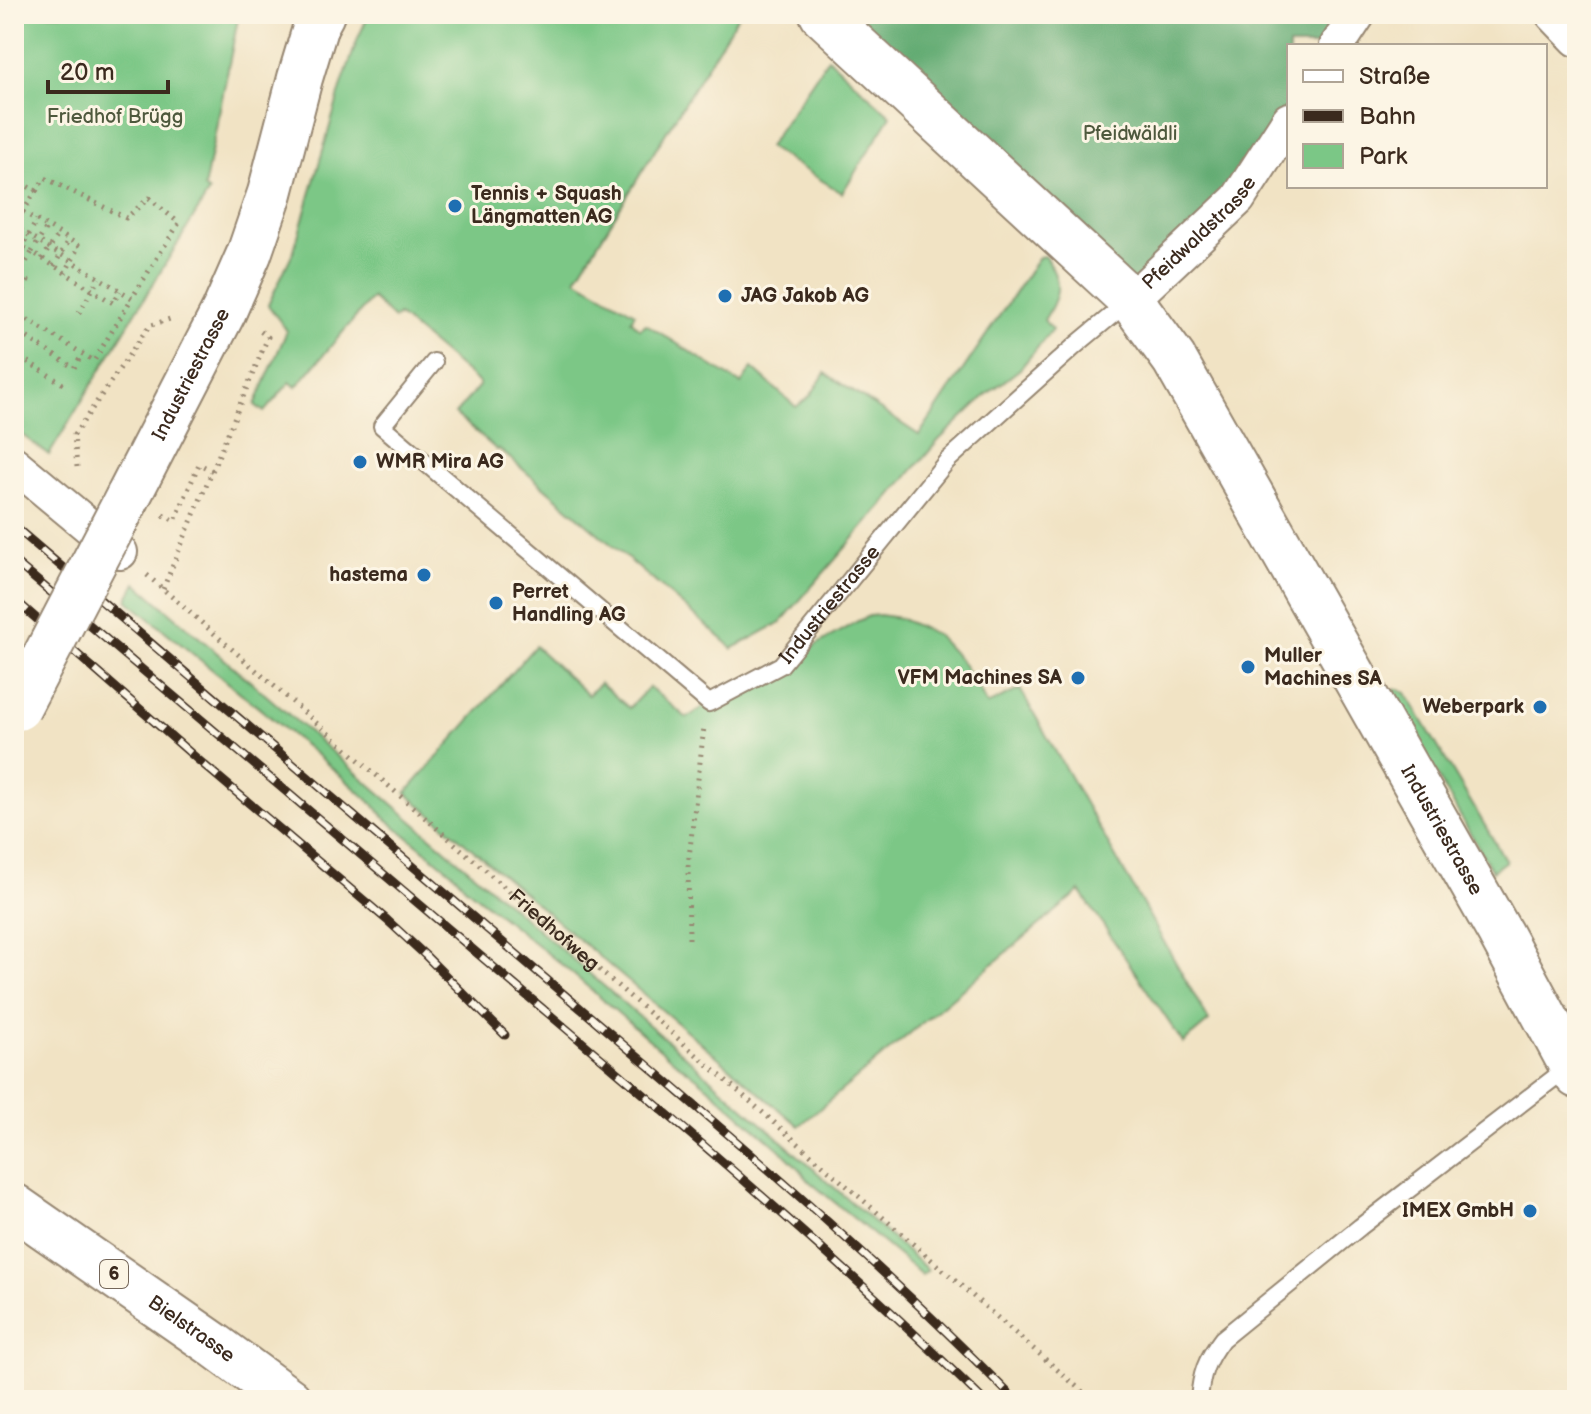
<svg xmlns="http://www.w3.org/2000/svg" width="1591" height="1414" font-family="'Balsamiq Sans',sans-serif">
<rect width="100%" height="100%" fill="#fcf5e5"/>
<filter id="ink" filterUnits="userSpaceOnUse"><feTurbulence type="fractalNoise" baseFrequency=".0125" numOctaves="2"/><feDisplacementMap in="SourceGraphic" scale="16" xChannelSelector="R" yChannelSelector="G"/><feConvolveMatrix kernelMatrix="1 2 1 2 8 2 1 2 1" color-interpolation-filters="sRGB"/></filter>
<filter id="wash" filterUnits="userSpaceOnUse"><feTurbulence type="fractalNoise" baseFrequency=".006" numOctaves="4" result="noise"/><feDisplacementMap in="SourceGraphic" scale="32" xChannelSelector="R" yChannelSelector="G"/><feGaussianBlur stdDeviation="1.8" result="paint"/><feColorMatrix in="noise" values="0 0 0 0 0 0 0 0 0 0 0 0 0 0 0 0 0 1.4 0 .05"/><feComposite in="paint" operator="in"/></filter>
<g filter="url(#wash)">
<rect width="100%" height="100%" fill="#f1e3c4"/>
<!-- green -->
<g fill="#7bc786" stroke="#5b7852" stroke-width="2">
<polygon points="14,14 239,14 204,188 209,192 49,455 14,429"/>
<path d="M369,14H739L576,279L635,313L631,320L640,329L646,324L741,384L752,368L796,407L811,395L825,373L919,435L1039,257L1045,256C1063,283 1060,295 1044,320L1052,330L1020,369L986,395L939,440L781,622L732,649L727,643L499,449L497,450L455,414L479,386V383L398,315L394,319L372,298L296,387L290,382L264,412L255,405L287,331L268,305L294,250L343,81L358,38Z"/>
<polygon points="828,58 891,116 842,193 768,147"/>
<path d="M136,583L685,1056L928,1270L922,1275L809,1181C791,1157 766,1138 744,1119C722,1099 700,1078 675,1062L567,969L465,887L455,875L385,818L375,806L325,762L127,600Z"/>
<polygon points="880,615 899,618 936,634 961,661 978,687 987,705 1020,689 1209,1021 1183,1043 1080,891 799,1126 406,793 535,646 588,695 600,683 629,708 649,687 687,718 709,703 781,665 858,621 869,616"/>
<polygon points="1395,689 1400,689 1406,693 1506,861 1492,871 1393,699 1392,694"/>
</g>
<!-- forest -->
<polygon fill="#64ac73" stroke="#506b48" stroke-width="2" points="822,14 1358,14 1337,46 1289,46 1289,120 1131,300"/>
</g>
<g filter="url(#ink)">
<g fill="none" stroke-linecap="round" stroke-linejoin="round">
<defs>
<g id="lane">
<path id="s2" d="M434,362L382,426L709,703L781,665L947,461L1076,345L1129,301"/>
<path d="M1199,1400C1201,1374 1206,1360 1222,1339L1360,1227L1571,1065"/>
</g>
<g id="street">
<polyline points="1553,14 1577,39"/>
<polyline points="1337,46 1358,14"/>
<path id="s3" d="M1131,300L1238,199L1289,120"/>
<polyline points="14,464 120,552"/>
</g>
<g id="secondary">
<path id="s4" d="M822,14L1131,300L1174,359L1500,933L1577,1076"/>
<path id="s5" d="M128,497L224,311L249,254L270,193L300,78L316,25L322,14"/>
</g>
<g id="primary">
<path id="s6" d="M14,1206L213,1344L289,1400"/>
</g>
</defs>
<!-- lane casing -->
<use href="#lane" stroke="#968671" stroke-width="20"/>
<!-- street casing -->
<use href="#street" stroke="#968671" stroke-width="38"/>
<!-- secondary casing -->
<use href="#secondary" stroke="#968671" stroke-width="48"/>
<!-- primary casing -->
<use href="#primary" stroke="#968671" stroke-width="48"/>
<!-- path -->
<g stroke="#968671" stroke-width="5" stroke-dasharray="2 6" stroke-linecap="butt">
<polyline points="14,179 36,191 14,226"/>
<polyline points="23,212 80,246 65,273"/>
<polyline points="14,226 132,298 179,223 149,198 126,218 45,178 36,191"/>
<polyline points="14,241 22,247 37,220"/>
<polyline points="14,257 22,247 32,252 47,227"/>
<polyline points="42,259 59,234"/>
<polyline points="54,266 69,240"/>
<polyline points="14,273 28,281 22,294 14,288"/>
<polyline points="14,282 32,252 113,303 120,291"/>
<polyline points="14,311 94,361 132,298"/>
<polyline points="79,313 99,278"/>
<polyline points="14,329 74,368 82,354"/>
<polyline points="14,353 63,384"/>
<polyline points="77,467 74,435 149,326 173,318"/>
<polyline points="163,515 175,521 199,464 213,471"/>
<path id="s1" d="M147,575L1092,1400"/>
<polyline points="163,589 268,337 260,331"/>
<polyline points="689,939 688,866 704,727"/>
</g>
<!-- lane -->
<use href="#lane" stroke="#fff" stroke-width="16"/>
<!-- street -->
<use href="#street" stroke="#fff" stroke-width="34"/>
<!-- secondary -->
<use href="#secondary" stroke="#fff" stroke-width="44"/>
<!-- primary -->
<use href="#primary" stroke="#fff" stroke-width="44"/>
<defs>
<g id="rail">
<path d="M14,526C193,680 373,832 553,985C711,1119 870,1252 1015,1400"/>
<path d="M14,561C186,707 358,852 530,998C684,1128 839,1258 983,1400"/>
<polyline points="14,599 196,758 387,920 425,955 505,1035"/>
</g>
</defs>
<!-- rail casing -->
<use href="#rail" stroke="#3b2a1e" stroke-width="9"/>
<!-- rail -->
<use href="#rail" stroke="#fcf5e5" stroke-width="6" stroke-dasharray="18" stroke-linecap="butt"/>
<defs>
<polyline id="secondary-bridge" points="18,708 128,497"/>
</defs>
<!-- secondary-bridge casing -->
<use href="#secondary-bridge" stroke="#968671" stroke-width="48" stroke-linecap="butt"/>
<!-- secondary-bridge -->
<use href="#secondary-bridge" stroke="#fff" stroke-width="44"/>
</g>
</g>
<!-- markers -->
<g fill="#1f6fb2" stroke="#fcf5e5" stroke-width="3">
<circle cx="455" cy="206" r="8"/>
<circle cx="725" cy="296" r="8"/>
<circle cx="360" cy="462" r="8"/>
<circle cx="424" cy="575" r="8"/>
<circle cx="496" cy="603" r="8"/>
<circle cx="1248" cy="667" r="8"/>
<circle cx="1078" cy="678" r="8"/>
<circle cx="1540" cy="707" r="8"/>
<circle cx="1530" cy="1211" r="8"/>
</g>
<g text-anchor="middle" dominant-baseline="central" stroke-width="6" stroke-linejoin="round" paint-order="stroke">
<!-- shield labels -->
<rect fill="#fcf5e5" stroke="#75675a" stroke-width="2" x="100" y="1260" width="28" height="28" rx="6"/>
<g font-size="18" font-weight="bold" fill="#3b2a1e">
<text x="114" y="1274">6</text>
</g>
<!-- park labels -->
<g font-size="20" fill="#4e593d" stroke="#fcf5e5">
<text x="115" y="117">Friedhof Brügg</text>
<text x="1130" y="134">Pfeidwäldli</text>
</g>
<!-- poi labels -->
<g font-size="20" font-weight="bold" fill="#3b2a1e" stroke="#fcf5e5" text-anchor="start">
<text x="471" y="194">Tennis + Squash<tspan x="471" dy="23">Längmatten AG</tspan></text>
<text x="741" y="296">JAG Jakob AG</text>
<text x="376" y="462">WMR Mira AG</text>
<text x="408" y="575" text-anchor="end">hastema</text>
<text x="512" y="592">Perret<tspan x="512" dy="23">Handling AG</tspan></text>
<text x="1264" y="656">Muller<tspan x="1264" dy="23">Machines SA</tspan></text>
<text x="1062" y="678" text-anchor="end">VFM Machines SA</text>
<text x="1524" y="707" text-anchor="end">Weberpark</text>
<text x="1514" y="1211" text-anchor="end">IMEX GmbH</text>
</g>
<!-- street labels -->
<g font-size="20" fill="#3b2a1e" stroke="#fcf5e5">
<text stroke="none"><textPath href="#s3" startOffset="96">Pfeidwaldstrasse</textPath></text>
<text stroke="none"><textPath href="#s5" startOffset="138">Industriestrasse</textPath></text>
<text stroke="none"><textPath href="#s2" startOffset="670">Industriestrasse</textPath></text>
<text stroke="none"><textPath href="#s4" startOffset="1036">Industriestrasse</textPath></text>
<text stroke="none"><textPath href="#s1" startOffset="540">Friedhofweg</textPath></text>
<text stroke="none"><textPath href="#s6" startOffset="216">Bielstrasse</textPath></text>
</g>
</g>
<!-- margin -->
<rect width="1591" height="1414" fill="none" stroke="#fcf5e5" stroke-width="48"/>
<!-- legend -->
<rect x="1287" y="44" width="260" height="144" fill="#fcf5e5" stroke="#afa495" stroke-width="2"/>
<rect x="1303" y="70" width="40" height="12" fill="#ffffff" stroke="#afa495" stroke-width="2"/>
<text x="1359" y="84" font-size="24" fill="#3b2a1e">Straße</text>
<rect x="1303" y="110" width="40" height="12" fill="#3b2a1e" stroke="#afa495" stroke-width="2"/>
<text x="1359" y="124" font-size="24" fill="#3b2a1e">Bahn</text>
<rect x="1303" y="144" width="40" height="24" fill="#7bc786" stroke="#afa495" stroke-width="2"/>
<text x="1359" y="164" font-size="24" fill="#3b2a1e">Park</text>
<!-- scale -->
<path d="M48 80v12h120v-12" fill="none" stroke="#3b2a1e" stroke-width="4"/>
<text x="60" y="80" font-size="24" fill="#3b2a1e" stroke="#fcf5e5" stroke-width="6" paint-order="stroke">20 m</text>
</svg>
